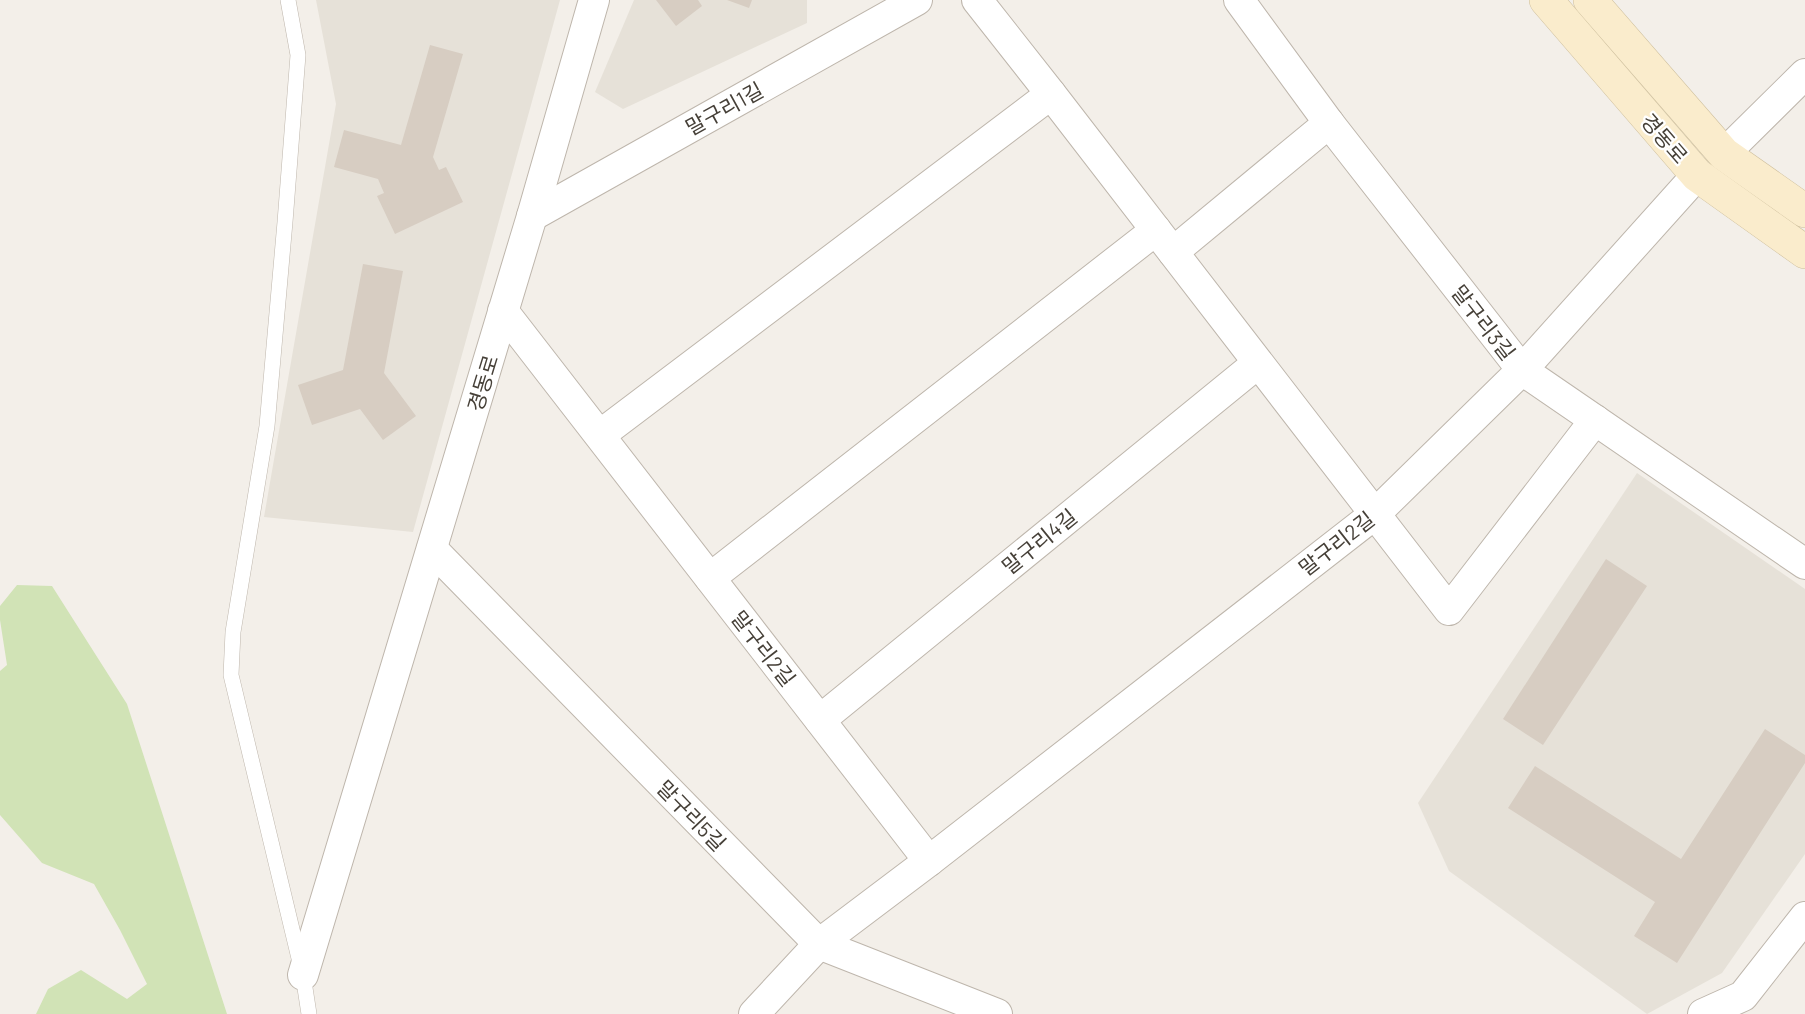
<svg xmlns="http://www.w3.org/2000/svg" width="1805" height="1014" font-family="Barlow,'Noto Sans KR',sans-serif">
<rect width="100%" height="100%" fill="#f3efe9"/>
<!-- residential -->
<g fill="#e6e1d8">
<polygon points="316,0 560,0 413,532 264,517 336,104"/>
<polygon points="634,0 807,0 807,23 623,109 595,92"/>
<polygon points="1637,473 1805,589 1805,854 1722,973 1647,1014 1449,871 1418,803"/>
</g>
<!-- green -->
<polygon fill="#d1e3b6" points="17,585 52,586 127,704 227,1014 36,1014 48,989 81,970 127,999 147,984 120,930 94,884 42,863 0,815 0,671 7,665 0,620 0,606"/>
<!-- building -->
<g fill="#d7cdc2">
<polygon points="656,0 698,0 702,6 676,26"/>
<polygon points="727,0 752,0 749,8"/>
<polygon points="430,45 463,54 433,157 439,170 446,167 463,202 395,234 377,196 384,193 378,179 334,167 344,130 401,145"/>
<polygon points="363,264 403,271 384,373 416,416 383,440 360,409 312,425 298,385 343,370"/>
<polygon points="1606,559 1647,586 1543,745 1503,719"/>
<polygon points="1765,729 1805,755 1805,763 1677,963 1634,936 1655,902 1508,808 1535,766 1681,859"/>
</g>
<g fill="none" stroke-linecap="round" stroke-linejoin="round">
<defs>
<polyline id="lane" points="288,0 298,55 285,222 267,426 233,632 231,675 303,975 309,1014"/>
<g id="street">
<polyline points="977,0 1051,94 1449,610 1595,420"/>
<polyline points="1239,0 1329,123 1522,370 1805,564"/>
<polyline points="1724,154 1805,74"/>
<polyline points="532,216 917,0"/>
<polyline points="1173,252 1329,123"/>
<polyline points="503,311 929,861"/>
<polyline points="600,435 1051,94"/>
<polyline points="432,549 819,944 997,1014"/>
<polyline points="710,578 1156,230"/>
<polyline points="820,720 1258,363"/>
<polyline points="303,975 532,216 594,0"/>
<polyline points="754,1014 819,944 929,861 1375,514 1522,370 1697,175"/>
<polyline points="1703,1014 1743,996 1805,917"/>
</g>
<g id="secondary">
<polyline points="1546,0 1697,175 1805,252"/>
<polyline points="1590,0 1724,154 1805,211"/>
</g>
</defs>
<!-- lane casing -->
<use href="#lane" stroke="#beb6ac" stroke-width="16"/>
<!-- street casing -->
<use href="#street" stroke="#beb6ac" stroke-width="32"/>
<!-- secondary casing -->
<use href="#secondary" stroke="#cebf9d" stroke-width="34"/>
<!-- lane -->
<use href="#lane" stroke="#fff" stroke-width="15"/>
<!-- street -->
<use href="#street" stroke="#fff" stroke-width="30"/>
<!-- secondary -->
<use href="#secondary" stroke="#faeccc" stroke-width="33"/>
</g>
<g text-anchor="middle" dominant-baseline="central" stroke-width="4.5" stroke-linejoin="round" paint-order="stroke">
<!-- street labels -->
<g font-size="21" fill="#464038" stroke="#fff">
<text transform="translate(724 108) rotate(-29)">말구리1길</text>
<text transform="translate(1665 138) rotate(49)">경동로</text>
<text transform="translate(1484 322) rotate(52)">말구리3길</text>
<text transform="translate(482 383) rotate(-73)">경동로</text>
<text transform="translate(1039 541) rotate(-39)">말구리4길</text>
<text transform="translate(1336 543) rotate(-38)">말구리2길</text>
<text transform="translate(764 648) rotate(52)">말구리2길</text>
<text transform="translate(692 815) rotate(46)">말구리5길</text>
</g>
</g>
</svg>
